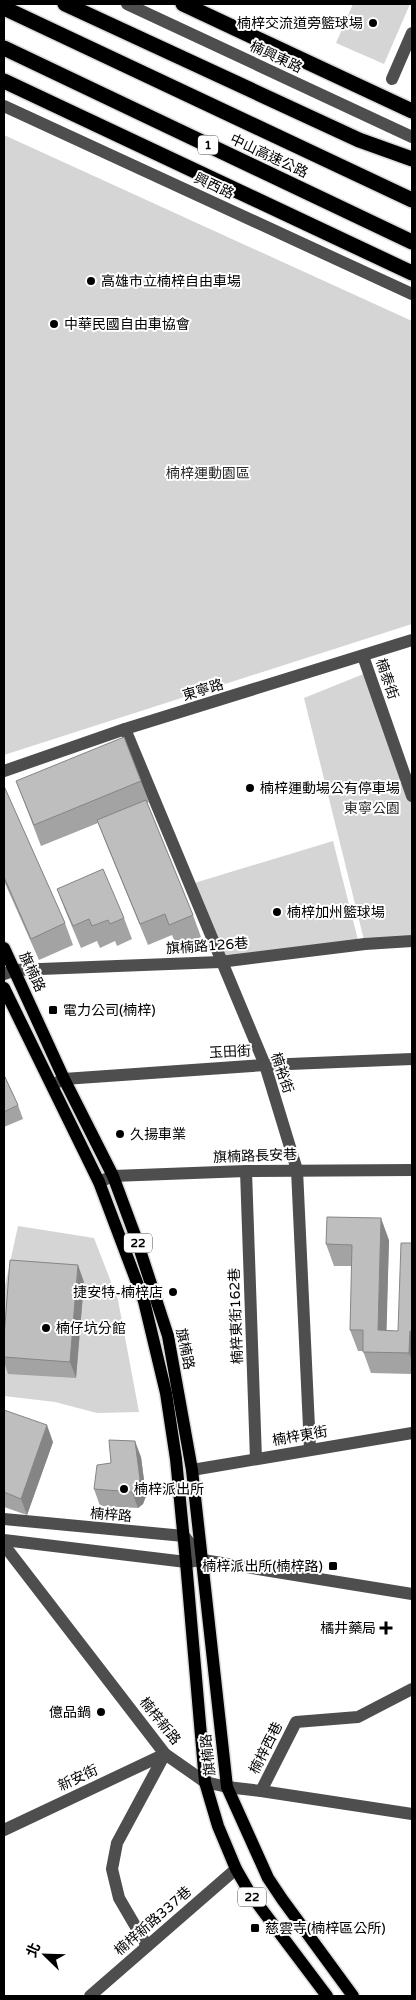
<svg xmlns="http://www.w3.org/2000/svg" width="416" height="2000" font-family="'Varela Round','Noto Sans TC',sans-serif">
<rect width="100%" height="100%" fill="#fff"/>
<!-- green -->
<g fill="#d5d5d5">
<polygon points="353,4 410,4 384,64 336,43"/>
<polygon points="4,135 412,321 412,624 4,755"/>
<polygon points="366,673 412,801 412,941 365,944 304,698"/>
<polygon points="333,841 358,940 223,957 191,884"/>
<polygon points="18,1226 94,1238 118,1300 139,1412 97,1413 55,1402 4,1396 4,1290"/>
</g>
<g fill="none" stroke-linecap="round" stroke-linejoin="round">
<defs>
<g id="major">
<polyline points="4,948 64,1079 113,1176 136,1238 168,1336 192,1470 227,1787 268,1878 282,1899 353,1996"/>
<polyline points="4,988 99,1182 144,1301 166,1393 176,1459 186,1562 205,1782 218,1826 236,1869 251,1895 327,1996"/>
</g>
<g id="highway">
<polyline points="65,4 359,140 412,159"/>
<polyline points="183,4 412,111"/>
<polyline points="4,8 412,200"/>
<polyline points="4,48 412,242"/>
<polyline points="4,81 412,273"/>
</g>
</defs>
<!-- major casing -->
<use href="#major" stroke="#dbdbdb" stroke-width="15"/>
<!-- highway casing -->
<use href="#highway" stroke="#dbdbdb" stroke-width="18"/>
<!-- minor -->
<g stroke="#4e4e4e" stroke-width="12">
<polyline points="127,4 412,137"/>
<polyline points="392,79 412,33"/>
<polyline points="4,106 412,294"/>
<polyline points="363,656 412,796"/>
<polyline points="125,729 265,1065 297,1170 310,1449"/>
<polyline points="4,771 125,729 412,640"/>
<polyline points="4,974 15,970 220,962 365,944 412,941"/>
<polyline points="56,1083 64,1079 265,1065 412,1059"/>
<polyline points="246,1171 256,1459"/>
<polyline points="99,1182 113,1176 246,1171 412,1170"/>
<polyline points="192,1470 412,1433"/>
<polyline points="4,1519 184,1536 203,1560"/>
<polyline points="4,1540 186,1562 203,1560 412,1594"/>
<polyline points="4,1545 165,1754 205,1782 227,1787 261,1791 412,1814"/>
<polyline points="261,1791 296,1722 358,1717 412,1689"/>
<polyline points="4,1830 165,1754"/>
<polyline points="147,1946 119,1898 112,1869 117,1843 165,1754"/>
<polyline points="90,1996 236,1869"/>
</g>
<!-- major -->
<use href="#major" stroke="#000" stroke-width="12"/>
<!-- highway -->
<use href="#highway" stroke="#000" stroke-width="15"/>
</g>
<!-- wall -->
<g fill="#a3a3a3">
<polygon points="16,781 141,781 149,802 147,803 193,915 201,937 177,947 172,935 148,945 105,841 98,823 41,846"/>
<polygon points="4,786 65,923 73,945 39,960 4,881"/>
<polygon points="57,889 124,918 132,939 117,946 115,941 100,948 97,941 81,948 65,910"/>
<polygon points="4,1075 18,1105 23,1119 4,1127"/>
<polygon points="389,1240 386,1331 398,1331 412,1243 412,1374 371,1373 363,1351 358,1351 350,1330 352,1266 334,1266 326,1244"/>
<polygon points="84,1282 76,1378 8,1374 4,1362 4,1337"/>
<polygon points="4,1410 53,1442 27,1515 4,1507"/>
<polygon points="141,1457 146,1496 143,1504 138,1508 100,1506 94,1489"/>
</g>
<!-- shaded-wall -->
<g fill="#858585">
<polygon points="381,1218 389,1240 386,1352 378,1330"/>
<polygon points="78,1265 84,1282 76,1378 70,1362"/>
<polygon points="410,1331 412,1339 412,1361 409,1353"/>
<polygon points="47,1425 53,1442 27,1515 21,1499"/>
<polygon points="135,1441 141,1457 146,1496 143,1504 138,1508 132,1492"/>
</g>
<!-- building -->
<g fill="#bebebe" stroke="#858585">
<polygon points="124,737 141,781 34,825 16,781"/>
<polygon points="4,786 65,923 31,939 4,877"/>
<polygon points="146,800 193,915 169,925 165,914 140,924 97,820"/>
<polygon points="103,869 124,918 110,924 108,920 92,926 89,919 73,926 57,889"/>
<polygon points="4,1075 18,1105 4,1112"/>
<polygon points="327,1217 381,1218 378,1330 398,1331 401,1243 412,1243 412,1331 410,1331 409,1353 363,1352 363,1330 350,1330 352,1245 326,1244"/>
<polygon points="10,1260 78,1265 70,1362 4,1357 4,1337"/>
<polygon points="4,1410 47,1425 21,1499 4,1492"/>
<polygon points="109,1440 135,1441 140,1479 137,1487 132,1492 94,1489 97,1465 111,1463"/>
</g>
<!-- markers -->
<g fill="#000" stroke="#fff" stroke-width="2">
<circle cx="373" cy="23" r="5"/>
<circle cx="91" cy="281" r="5"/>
<circle cx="54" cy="324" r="5"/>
<circle cx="250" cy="788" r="5"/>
<circle cx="277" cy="912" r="5"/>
<rect x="48" y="1005" width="10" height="10" rx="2.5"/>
<circle cx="120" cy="1134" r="5"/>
<circle cx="173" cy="1292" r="5"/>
<circle cx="46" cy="1328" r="5"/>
<circle cx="124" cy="1489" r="5"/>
<rect x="328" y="1561" width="10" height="10" rx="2.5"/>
<path d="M383.5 1620.5h5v5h5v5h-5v5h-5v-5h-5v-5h5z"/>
<circle cx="101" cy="1712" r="5"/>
<rect x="250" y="1923" width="10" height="10" rx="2.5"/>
</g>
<g text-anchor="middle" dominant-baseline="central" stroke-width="4" stroke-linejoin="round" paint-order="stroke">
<!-- shield labels -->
<g fill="#fff" stroke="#4c4c4c" stroke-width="1">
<rect x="198" y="135.5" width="20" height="19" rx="4"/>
<rect x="124" y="1233.5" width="28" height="19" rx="4"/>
<rect x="238" y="1887.5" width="28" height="19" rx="4"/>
</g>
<g font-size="12" font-weight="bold" fill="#000">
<text x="208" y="145">1</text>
<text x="138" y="1243">22</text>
<text x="252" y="1897">22</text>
</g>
<!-- poi labels -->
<g font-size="14" fill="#000" stroke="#fff" text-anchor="start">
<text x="363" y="23" text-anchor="end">楠梓交流道旁籃球場</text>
<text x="101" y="281">高雄市立楠梓自由車場</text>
<text x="64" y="324">中華民國自由車協會</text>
<text x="260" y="788">楠梓運動場公有停車場</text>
<text x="287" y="912">楠梓加州籃球場</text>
<text x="63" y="1010">電力公司(楠梓)</text>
<text x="130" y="1134">久揚車業</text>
<text x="163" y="1292" text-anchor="end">捷安特-楠梓店</text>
<text x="56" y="1328">楠仔坑分館</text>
<text x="134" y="1489">楠梓派出所</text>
<text x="323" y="1566" text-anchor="end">楠梓派出所(楠梓路)</text>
<text x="376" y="1628" text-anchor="end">橘井藥局</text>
<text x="91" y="1712" text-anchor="end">億品鍋</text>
<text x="265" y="1928">慈雲寺(楠梓區公所)</text>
</g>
<!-- street labels -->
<g font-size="14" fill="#000" stroke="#fff">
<text transform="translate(276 57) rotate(25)">楠興東路</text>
<text transform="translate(269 156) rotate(25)">中山高速公路</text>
<text transform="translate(214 186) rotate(25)">興西路</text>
<text transform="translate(387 679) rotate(71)">楠泰街</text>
<text transform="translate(203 690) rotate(-17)">東寧路</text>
<text transform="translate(207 946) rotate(-4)">旗楠路126巷</text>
<text transform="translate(32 972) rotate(65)">旗楠路</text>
<text transform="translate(230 1052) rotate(-3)">玉田街</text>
<text transform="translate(282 1073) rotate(71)">楠裕街</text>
<text transform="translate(255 1156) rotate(-2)">旗楠路長安巷</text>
<text transform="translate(236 1316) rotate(-92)">楠梓東街162巷</text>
<text transform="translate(185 1349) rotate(78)">旗楠路</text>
<text transform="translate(300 1436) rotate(-10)">楠梓東街</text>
<text transform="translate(111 1515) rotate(5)">楠梓路</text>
<text transform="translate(160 1721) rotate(51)">楠梓新路</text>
<text transform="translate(266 1748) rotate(-63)">楠梓西巷</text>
<text transform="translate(208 1755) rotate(-96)">旗楠路</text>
<text transform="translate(78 1778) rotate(-25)">新安街</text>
<text transform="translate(153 1921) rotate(-41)">楠梓新路337巷</text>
</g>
<!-- park labels -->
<g font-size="14" fill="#2c2c2c" stroke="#fff">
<text x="208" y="473">楠梓運動園區</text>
<text x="372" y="808">東寧公園</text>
</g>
</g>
<!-- border -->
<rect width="416" height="2000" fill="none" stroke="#000000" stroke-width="10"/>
<!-- north arrow -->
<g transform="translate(45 1955) rotate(293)" stroke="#ffffff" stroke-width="4" paint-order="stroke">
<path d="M0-4L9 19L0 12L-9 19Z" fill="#000000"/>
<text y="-8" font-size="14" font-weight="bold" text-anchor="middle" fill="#000000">北</text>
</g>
</svg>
